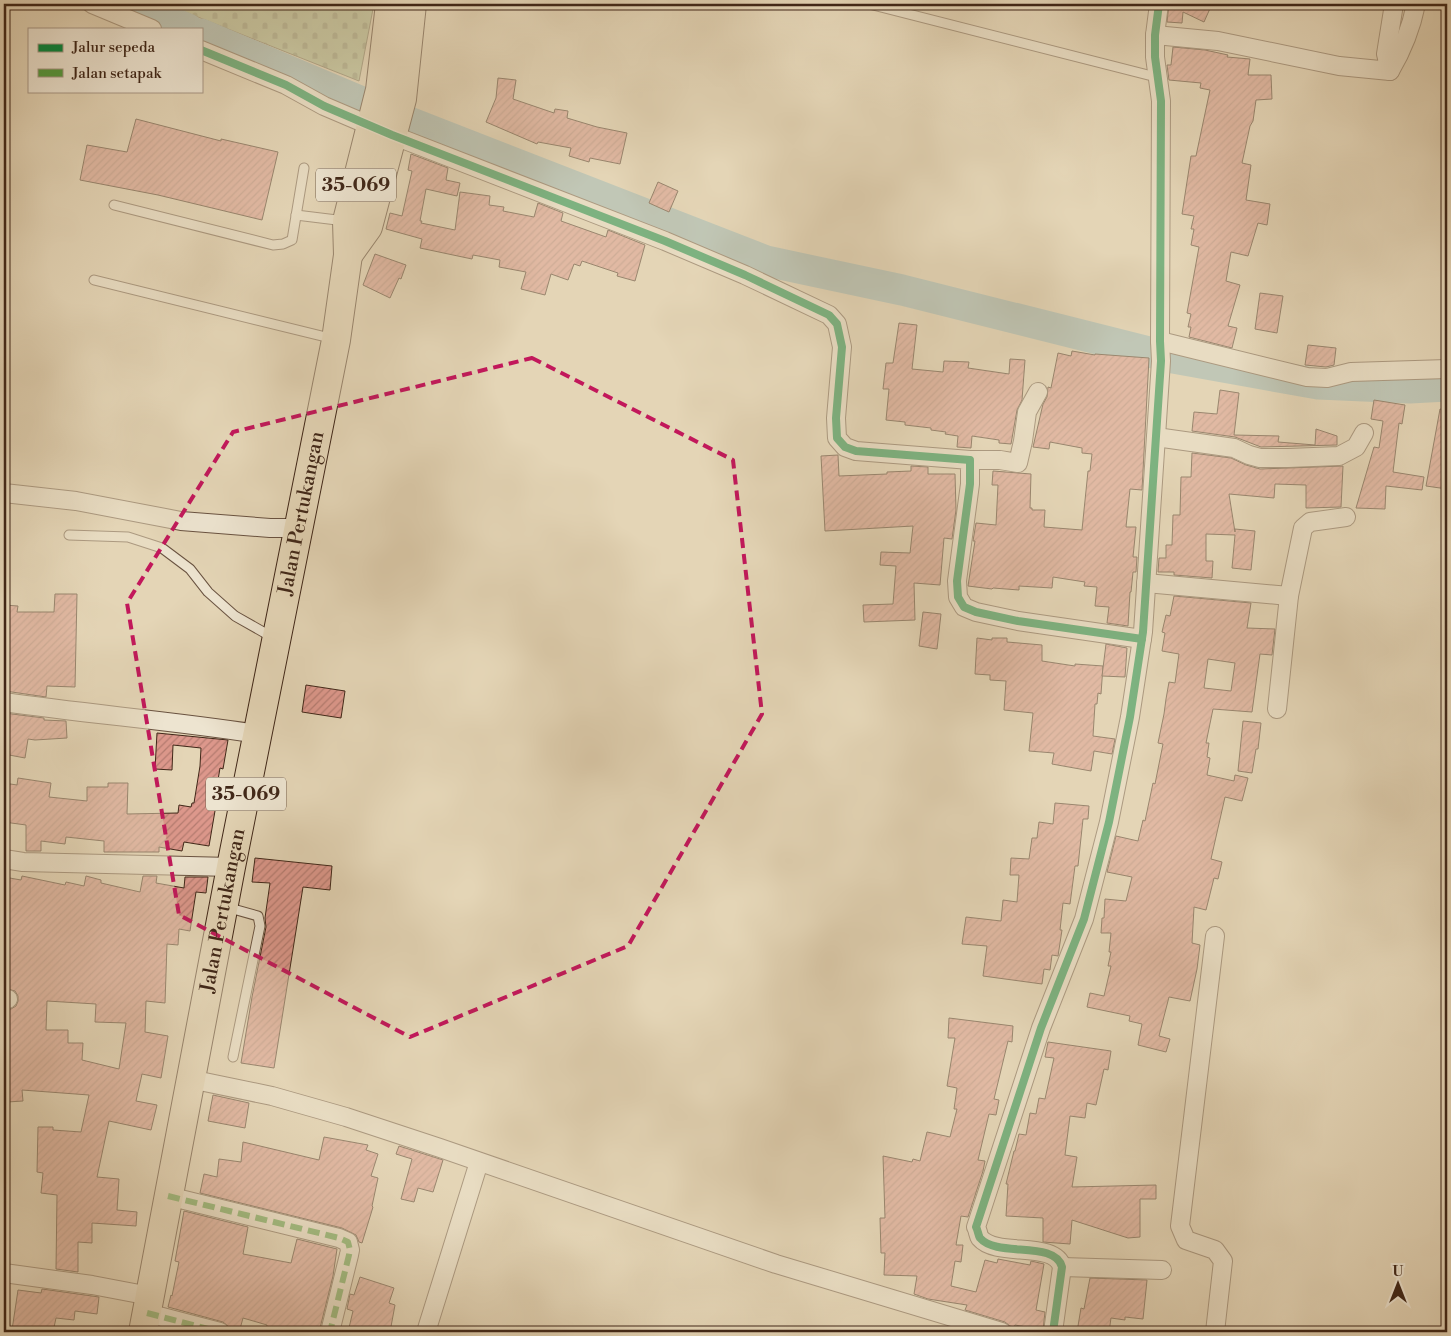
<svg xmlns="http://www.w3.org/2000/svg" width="1451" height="1336" font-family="'Libre Bodoni',serif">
<defs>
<pattern id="cemetery-stones" width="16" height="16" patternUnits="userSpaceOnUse" patternTransform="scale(1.25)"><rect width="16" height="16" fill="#afbe92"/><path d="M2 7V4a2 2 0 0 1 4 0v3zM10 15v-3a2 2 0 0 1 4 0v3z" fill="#909a76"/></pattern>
<pattern id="building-hatch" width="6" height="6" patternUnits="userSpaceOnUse" patternTransform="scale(1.25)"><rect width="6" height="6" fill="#dd988c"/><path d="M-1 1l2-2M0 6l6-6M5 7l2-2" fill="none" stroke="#b57c71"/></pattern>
</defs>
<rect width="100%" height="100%" fill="#e4d5b6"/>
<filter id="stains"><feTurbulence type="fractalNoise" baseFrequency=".004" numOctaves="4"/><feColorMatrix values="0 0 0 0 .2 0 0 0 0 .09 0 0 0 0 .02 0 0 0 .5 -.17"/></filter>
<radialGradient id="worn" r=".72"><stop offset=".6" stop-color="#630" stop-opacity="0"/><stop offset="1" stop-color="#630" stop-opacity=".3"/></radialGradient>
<!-- cemetery -->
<polygon fill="url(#cemetery-stones)" stroke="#787255" points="165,4 374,4 359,81"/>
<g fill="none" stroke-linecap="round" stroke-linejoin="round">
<!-- river -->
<g stroke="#97b7b5" stroke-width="31">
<polyline points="129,4 188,29"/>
<polyline points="201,34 414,124 766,261 902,290 1173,358 1318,384 1410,388 1447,386"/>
</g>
</g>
<!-- building -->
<g fill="url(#building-hatch)" stroke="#402718" fill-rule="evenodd">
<polygon points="1169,4 1212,4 1204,22 1183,12 1182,23 1167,22"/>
<polygon points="1173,47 1205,50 1228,55 1227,57 1250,59 1248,75 1271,75 1272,99 1256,100 1253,121 1250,126 1242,163 1251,165 1246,200 1270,204 1267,225 1258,223 1248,256 1231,252 1226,281 1240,285 1228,326 1237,328 1232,348 1189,337 1191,327 1188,327 1191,314 1187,313 1199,247 1191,245 1194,229 1191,229 1194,216 1182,214 1191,156 1196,156 1210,90 1200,88 1201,83 1169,80 1167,65 1171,65"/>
<polygon points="498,78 516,80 513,99 554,113 555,109 568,111 567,118 597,127 627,133 620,164 590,158 589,162 569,156 571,148 538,142 537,144 486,122 496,98"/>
<polygon points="136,119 221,141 221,139 278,152 262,220 158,195 80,180 87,145 127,152"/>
<polygon points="411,154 448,168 446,180 460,183 457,196 426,189 420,221 422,221 421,223 455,230 460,192 490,196 489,205 504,207 503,211 534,217 538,203 563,213 561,221 606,237 608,230 645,245 635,281 617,276 618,273 582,261 580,266 574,264 568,280 551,274 545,295 521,289 526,272 499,267 500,260 473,255 472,259 420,248 422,239 386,229 390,213 402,216 412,171 408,170"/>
<polygon points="658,182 678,191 669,212 649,203"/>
<polygon points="375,254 406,265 401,279 399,278 390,298 363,285"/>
<polygon points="1260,293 1283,296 1277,333 1255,329"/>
<polygon points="899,323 917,325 912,369 943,372 944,361 969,362 968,368 1009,374 1010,359 1025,360 1022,400 1017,410 1011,444 999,443 999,440 972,436 971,448 957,447 958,436 945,434 946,432 931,430 931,428 905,425 905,422 886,420 889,389 883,389 886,363 893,363"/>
<polygon points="1308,345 1336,348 1334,365 1326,367 1305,365"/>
<polygon points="1072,351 1095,355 1095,354 1149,358 1142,490 1130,489 1126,527 1136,527 1133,557 1137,557 1136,572 1133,572 1131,592 1130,592 1128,626 1107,623 1109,607 1095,606 1097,587 1084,586 1085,582 1053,577 1052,588 1019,586 1019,590 993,588 992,589 968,586 975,541 973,541 976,523 996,525 998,485 992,485 993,471 1031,474 1030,508 1032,508 1032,510 1045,510 1044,527 1082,530 1088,471 1090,471 1092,454 1082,453 1082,448 1050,442 1049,449 1033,447 1043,404 1047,397 1048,387 1051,388 1058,353 1071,356"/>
<polygon points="1220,390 1239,393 1234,435 1279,436 1278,442 1315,445 1316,429 1337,436 1337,445 1261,447 1235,437 1192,431 1194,412 1217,414"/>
<polygon points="1374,400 1405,405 1402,424 1399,423 1393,472 1424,477 1422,490 1386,486 1385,509 1356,508 1374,447 1379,448 1383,421 1371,419"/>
<polygon points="1440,409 1447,410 1447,489 1426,486"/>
<polygon points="1192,453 1231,458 1246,465 1260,469 1343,466 1341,507 1306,508 1306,485 1275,484 1274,498 1229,494 1235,532 1235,529 1255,531 1251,570 1232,568 1235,535 1206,534 1206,561 1213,561 1212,578 1174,575 1174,572 1158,572 1159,558 1166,558 1166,545 1172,545 1173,515 1180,515 1181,477 1191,477"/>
<polygon points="838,455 839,476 887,474 887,472 911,471 911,466 928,467 928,474 955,474 956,510 952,539 944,538 940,585 914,583 915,620 864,622 863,605 893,604 896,566 880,565 881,552 910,553 913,526 825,531 821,456"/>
<polygon points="55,594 77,594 75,687 47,686 46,697 5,691 7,650 4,649 4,605 18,606 17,612 54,612"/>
<path d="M1174,596L1251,603L1247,628L1275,629L1272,655L1260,654L1252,712L1213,709L1206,743H1209L1207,757L1210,758L1207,775L1234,781L1235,775L1248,778L1242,801L1225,797L1211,859L1222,862L1218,879L1214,878L1206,910L1194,907L1192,943L1200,945L1197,969L1190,1001L1169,997L1159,1036L1170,1039L1166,1052L1138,1045L1142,1024L1129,1021L1130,1016L1087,1007L1090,993L1104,996L1111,966H1108L1111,952H1109L1111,933H1101L1102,918H1104L1105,899L1126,901L1132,877L1107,872L1116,836L1138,841L1143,820L1145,821L1153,783L1155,784L1163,744L1158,743L1164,714L1166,699L1169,682L1175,683L1179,654L1162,651L1165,633L1162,632L1166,615L1170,616ZM1208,659L1235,663L1231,691L1204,688Z"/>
<polygon points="923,612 941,614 937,649 919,646"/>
<polygon points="977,638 992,640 992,638 1007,638 1007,642 1042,645 1042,661 1075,666 1075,664 1103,666 1101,694 1098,693 1097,704 1095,704 1093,736 1115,739 1112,754 1094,751 1091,771 1052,764 1054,753 1029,751 1033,713 1004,710 1006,681 990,680 990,675 975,674"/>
<polygon points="1106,644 1127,648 1125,677 1102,676"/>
<polygon points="306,685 345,691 341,718 302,712"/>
<polygon points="4,713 44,718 44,720 66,721 67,738 35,740 28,739 25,758 4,754"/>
<polygon points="1243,721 1261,723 1258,749 1256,749 1252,773 1238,771"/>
<polygon points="157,733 228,740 223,769 220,768 214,804 216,805 209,846 184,842 182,851 159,847 159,852 104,852 104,841 66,837 65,844 41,841 41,851 26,851 26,825 4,822 4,783 17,785 18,778 51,783 49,797 87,801 87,787 108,787 108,783 128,783 127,814 178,813 179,805 191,807 192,803 194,803 200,766 201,748 173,745 172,770 155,769"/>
<polygon points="1055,803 1089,806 1088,819 1083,819 1078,866 1075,866 1070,904 1063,903 1060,930 1062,930 1058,956 1052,955 1050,970 1044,969 1042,984 983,976 987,946 962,944 966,917 1001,921 1003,900 1017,902 1019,875 1010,875 1011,858 1029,859 1032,838 1037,838 1039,822 1053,824"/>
<polygon points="255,858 332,866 330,890 303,887 274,1068 241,1063 252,997 266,927 265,918 270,883 252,882"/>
<path d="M22,876L65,885L66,882L84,886L86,876L101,880V883L140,892L143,876H157L156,883L184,888L185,877H208L206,893L196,892L190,931L179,929L178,945L167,944L165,1003L146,1001L145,1032L168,1036L161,1078L142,1074L136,1101L157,1105L151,1130L109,1121L97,1177L119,1179L117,1210L137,1212L136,1226L92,1223V1243L78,1242V1272L56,1269L57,1195L41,1193L43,1173L37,1172L38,1127H53V1130L81,1132L89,1095L22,1090L23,1101L7,1102L6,1087H4V1009H11L16,1006L18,1001V996L15,991L4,988V877L21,880ZM47,1001L96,1004L95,1022L126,1023L119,1069L82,1060L83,1043H68V1030H46Z"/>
<polygon points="949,1018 1013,1026 1012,1042 1008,1041 994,1099 999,1100 996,1115 989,1114 978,1160 985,1161 983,1171 968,1217 961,1216 956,1245 963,1245 961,1262 955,1261 951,1286 976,1292 985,1260 997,1263 998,1259 1030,1265 1031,1261 1044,1264 1036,1310 1045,1312 1043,1330 1015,1325 1014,1327 1010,1326 1005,1322 965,1310 967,1305 928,1299 914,1294 917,1276 884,1275 885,1253 881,1253 880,1218 885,1218 883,1156 912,1162 913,1159 920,1161 927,1132 950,1137 957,1109 954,1109 957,1088 947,1086 955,1038 948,1038"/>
<polygon points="1048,1042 1111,1051 1108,1070 1104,1069 1096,1105 1087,1103 1085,1118 1070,1116 1065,1155 1077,1157 1072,1187 1156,1185 1156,1199 1140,1199 1140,1237 1128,1238 1072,1220 1070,1244 1043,1242 1043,1218 1006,1216 1008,1184 1006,1184 1014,1151 1015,1151 1019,1134 1026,1135 1030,1113 1036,1114 1039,1098 1045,1099 1054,1058 1045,1057"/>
<polygon points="213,1095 249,1103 245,1128 208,1121"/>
<polygon points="324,1137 368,1145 366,1150 378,1154 371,1176 378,1178 372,1206 373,1207 362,1243 359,1242 356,1235 342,1228 200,1193 204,1174 217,1177 219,1159 241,1162 243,1142 319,1160"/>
<polygon points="399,1146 443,1160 433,1192 418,1188 414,1202 401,1199 412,1159 396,1154"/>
<polygon points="184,1211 248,1227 243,1254 291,1263 297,1239 337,1249 333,1276 319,1332 266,1332 267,1325 243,1318 240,1329 229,1327 223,1322 168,1307 171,1295 172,1296 179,1262 175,1261"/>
<polygon points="360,1277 394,1288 389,1303 395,1305 390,1332 348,1332 353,1311 347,1309 350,1294 354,1295"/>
<polygon points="1090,1278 1147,1280 1143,1319 1125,1317 1125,1320 1111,1318 1109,1332 1077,1332 1081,1308 1084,1309"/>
<polygon points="42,1289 99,1297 97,1314 75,1311 74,1320 56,1318 53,1332 28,1329 27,1332 12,1330 18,1290 41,1293"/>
</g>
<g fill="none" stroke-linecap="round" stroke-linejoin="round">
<defs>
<g id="lane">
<polyline points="869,4 1156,77"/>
<polyline points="114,205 273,245 283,244 292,240 304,168"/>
<polyline points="296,215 345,221"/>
<polyline points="94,280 334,339"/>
<polyline points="69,535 128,537 162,548 190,569 208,592 235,616 272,637"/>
<polyline points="226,907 258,916 260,926 233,1057"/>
</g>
<g id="street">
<polyline points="92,4 152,29"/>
<polyline points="1155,35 1218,41 1339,66 1390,71 1386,54 1394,4"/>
<polyline points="201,50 286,85 324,106 392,135 665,241 745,275 829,315 837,324 842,347 836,418 837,438 845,447 856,451 970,460 970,484 957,581 958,597 964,607 976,612 1018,621 1142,639"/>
<path d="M1390,71C1403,49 1411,29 1416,4"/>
<polyline points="1160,341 1307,377 1327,378 1351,372 1447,369"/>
<polyline points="1156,437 1234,448 1249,455 1260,458 1288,458 1339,456 1356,447 1364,433"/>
<polyline points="970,460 1000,460 1018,463 1023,441 1027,412 1038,392"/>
<polyline points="4,493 76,501 181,521 270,528 298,528"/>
<polyline points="1146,583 1289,596 1303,528 1310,522 1346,517"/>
<path d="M4,702C88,714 174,721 258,734"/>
<polyline points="1277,709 1289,596"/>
<polyline points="4,859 23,862 231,867"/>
<polyline points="1215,936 1180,1226 1186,1240 1215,1250 1223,1261 1215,1332"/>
<polyline points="4,998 8,999"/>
<polyline points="190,1079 272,1096 346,1117 440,1148 776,1264 1002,1332"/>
<polyline points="168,1196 339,1238 348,1242 350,1250 349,1255 330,1332"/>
<polyline points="1062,1267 1162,1270"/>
<polyline points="4,1273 92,1285 150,1296"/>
<polyline points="147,1313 220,1332"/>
<polyline points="426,1332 479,1162"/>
<path d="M1053,1332L1062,1267C1055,1240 997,1258 980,1238C978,1235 978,1230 976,1227L1041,1028L1084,919L1109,822L1130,717L1143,632L1161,361L1160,341L1161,101L1155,57V35L1159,4"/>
</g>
<g id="primary">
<polyline points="348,255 368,227 402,99 412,4"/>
<path id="s1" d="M143,1332L231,867L336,340L348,255L347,221L380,90L390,4"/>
</g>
</defs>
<!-- lane casing -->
<use href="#lane" stroke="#695240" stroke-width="11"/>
<!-- street casing -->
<use href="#street" stroke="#695240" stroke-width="20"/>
<!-- primary casing -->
<use href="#primary" stroke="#402718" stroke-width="30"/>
<!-- lane -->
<use href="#lane" stroke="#ede4d0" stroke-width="9"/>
<!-- street -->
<use href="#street" stroke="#ede4d0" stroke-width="18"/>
<!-- primary -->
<use href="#primary" stroke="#e4d5b6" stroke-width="28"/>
<!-- quiet -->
<g stroke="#539c3e" stroke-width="6" stroke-dasharray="12 6" stroke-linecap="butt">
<polyline points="4,998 8,999"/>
<polyline points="168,1196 339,1238 348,1242 350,1250 349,1255 330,1332"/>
<polyline points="147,1313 220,1332"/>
</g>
<defs>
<g id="cycleway">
<polyline points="201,50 286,85 324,106 392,135 665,241 745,275 829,315 837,324 842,347 836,418 837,438 845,447 856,451 970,460 970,484 957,581 958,597 964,607 976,612 1018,621 1142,639"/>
<path d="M1053,1332L1062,1267C1055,1240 997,1258 980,1238C978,1235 978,1230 976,1227L1041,1028L1084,919L1109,822L1130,717L1143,632L1161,361L1160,341L1161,101L1155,57V35L1159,4"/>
</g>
</defs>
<!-- cycleway casing -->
<use href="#cycleway" stroke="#ede4d0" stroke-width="11"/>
<!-- cycleway -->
<use href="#cycleway" stroke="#00873e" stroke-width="8"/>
</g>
<!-- marked area -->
<path d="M0 0H1451V1336H0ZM532,358L733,460L762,714L628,946L410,1037L179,915L127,603L233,432Z" fill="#e4d5b6" fill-opacity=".55" fill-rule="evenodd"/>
<path fill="none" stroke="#c2185b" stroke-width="4" stroke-dasharray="10 6" stroke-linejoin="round" d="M532,358L733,460L762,714L628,946L410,1037L179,915L127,603L233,432Z"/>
<g text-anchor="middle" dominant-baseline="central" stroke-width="4" stroke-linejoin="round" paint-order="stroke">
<!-- shield labels -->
<g fill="#ede4d0" stroke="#74604f" stroke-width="1">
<rect x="316" y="168.5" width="80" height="33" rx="4"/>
<rect x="206" y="777.5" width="80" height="33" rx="4"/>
</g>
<g font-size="19" font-weight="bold" fill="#402718">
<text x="356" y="185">35-069</text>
<text x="246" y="794">35-069</text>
</g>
<!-- street labels -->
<g font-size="20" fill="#402718" stroke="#ede4d0">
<text stroke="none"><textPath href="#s1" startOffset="834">Jalan Pertukangan</textPath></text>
<text stroke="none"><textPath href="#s1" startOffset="429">Jalan Pertukangan</textPath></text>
</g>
</g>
<!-- margin -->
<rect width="1451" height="1336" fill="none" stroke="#e4d5b6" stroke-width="20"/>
<rect x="5" y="5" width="1441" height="1326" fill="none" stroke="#402718" stroke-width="2.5"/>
<rect x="10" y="10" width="1431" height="1316" fill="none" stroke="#402718"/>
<!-- legend -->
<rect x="28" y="28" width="175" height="65" fill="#ede4d0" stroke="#a89886"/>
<rect x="38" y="44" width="25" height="8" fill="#00873e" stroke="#a89886"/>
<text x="72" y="52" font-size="15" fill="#402718">Jalur sepeda</text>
<rect x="38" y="69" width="25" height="8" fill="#539c3e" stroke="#a89886"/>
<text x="72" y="78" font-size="15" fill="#402718">Jalan setapak</text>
<!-- north arrow -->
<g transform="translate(1398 1284)" stroke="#ede4d0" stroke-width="4" paint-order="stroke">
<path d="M0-4L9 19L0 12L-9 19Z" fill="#402718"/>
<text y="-8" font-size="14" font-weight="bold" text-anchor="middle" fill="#402718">U</text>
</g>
<rect width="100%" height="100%" filter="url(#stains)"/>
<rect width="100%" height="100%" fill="url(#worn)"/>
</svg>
